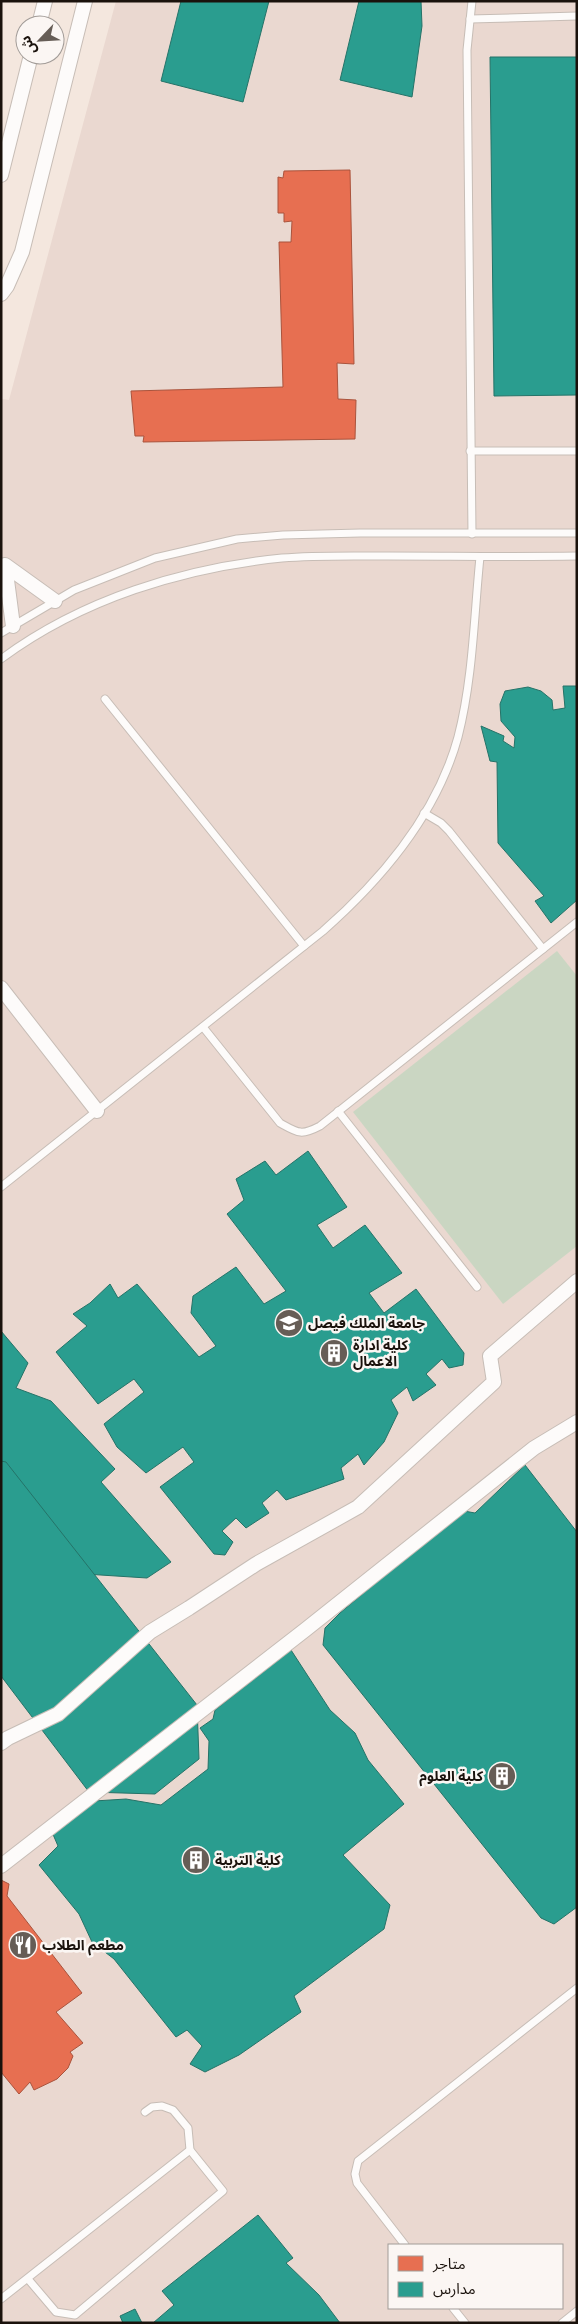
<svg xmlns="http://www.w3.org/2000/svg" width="578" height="2324" font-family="Roboto,'Noto Sans Arabic',sans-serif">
<rect width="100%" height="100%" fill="#f4e7de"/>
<!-- education -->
<path fill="#ead8d0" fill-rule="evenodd" d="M116,1H577V2323H1V399L9,400ZM389,2245H562V2308H389Z"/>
<!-- green -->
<polygon fill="#cad6c2" points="557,951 577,976 577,1246 503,1304 353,1112"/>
<!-- shops -->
<g fill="#e76f51" stroke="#aa533c">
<polygon points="350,170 354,364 337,363 338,399 356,400 355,439 143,442 144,436 135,436 131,391 283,387 279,242 291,242 292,221 284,222 284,213 278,213 278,177 283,178 284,171"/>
<polygon points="1,1880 9,1884 7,1896 82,1993 56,2012 83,2043 70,2052 73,2056 68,2068 57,2079 34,2090 30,2082 19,2094 1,2072"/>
</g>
<!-- schools -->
<g fill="#2a9d8f" stroke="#257368">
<polygon points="181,1 269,1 243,102 161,81"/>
<polygon points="359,1 421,1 422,26 412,97 340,80"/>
<polygon points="490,57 577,57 577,395 494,396"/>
<polygon points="563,686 577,686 577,900 551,923 535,901 544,896 498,843 497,762 490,761 481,726 504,736 503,741 514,748 515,737 501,721 500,704 505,691 528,687 541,691 552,700 553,710 565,708"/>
<polygon points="308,1151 347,1207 317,1225 333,1248 365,1225 402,1273 369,1293 384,1313 416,1289 464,1353 463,1365 449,1368 442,1359 426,1374 436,1385 413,1401 407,1387 391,1400 398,1413 384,1442 364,1465 358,1454 341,1468 344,1479 286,1500 277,1490 262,1503 269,1513 246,1528 236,1518 222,1531 233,1542 225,1555 214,1554 160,1487 194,1462 183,1447 146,1473 117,1447 104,1424 144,1392 134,1379 98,1404 56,1352 87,1326 73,1314 90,1303 110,1284 118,1298 137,1284 199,1357 216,1346 191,1313 193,1296 236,1267 264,1304 286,1291 227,1214 244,1200 236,1179 265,1161 276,1175"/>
<polygon points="1,1331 28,1363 16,1388 51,1401 115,1469 101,1482 171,1562 147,1578 85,1574 15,1497 1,1508"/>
<polygon points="1,1461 6,1462 197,1705 199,1759 155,1794 89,1792 1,1676"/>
<polygon points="525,1465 577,1532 577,1907 554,1924 541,1918 323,1645 325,1628 340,1613 455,1516 464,1511 475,1513"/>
<polygon points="291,1650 330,1710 355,1733 368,1760 404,1804 343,1855 390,1905 384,1929 294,1996 301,2012 239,2055 205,2072 190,2064 202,2046 187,2030 176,2037 114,1959 92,1942 79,1914 39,1865 58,1846 52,1832 94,1801 126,1799 161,1805 208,1769 209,1741 200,1728 213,1719 215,1710"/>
<polygon points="258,2215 293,2258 286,2263 319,2295 340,2323 153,2323 174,2305 162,2291"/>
<polygon points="135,2309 142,2323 123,2323 120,2316"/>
</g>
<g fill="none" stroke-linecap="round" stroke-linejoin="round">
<defs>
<g id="lane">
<polyline points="472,1 467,50 472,534"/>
<polyline points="470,19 577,16"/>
<polyline points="470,451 577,451"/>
<polyline points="1,633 74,590 155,558 237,539 283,535 360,533 577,533"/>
<path d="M1,659C82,599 183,568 282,558C317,555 353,556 388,556C451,556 514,557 577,556"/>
<polyline points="105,699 304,946"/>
<polyline points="424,813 441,823 449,831 543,949"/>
<path d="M203,1027L280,1123C298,1133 301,1136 320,1126L577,922"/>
<polyline points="338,1111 477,1287"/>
<path d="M1,1187L323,931C381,880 437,814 458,737C473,679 474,616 480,557"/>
<polyline points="405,2245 357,2183 355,2174 358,2161 577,1988"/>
<polyline points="28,2279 56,2312 75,2315 223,2191 190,2150 188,2128 173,2110 162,2106 152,2107 145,2112"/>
<polyline points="1,2299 190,2150"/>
<polyline points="453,2308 465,2323"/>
<polyline points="562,2323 577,2311"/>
</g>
<g id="street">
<polyline points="39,25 45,1"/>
<polyline points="1,175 31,55"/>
<polyline points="1,294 7,286 22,252 85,1"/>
<polyline points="13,626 5,565 55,601"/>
<polyline points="1,988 97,1111"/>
<polyline points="1,1743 8,1738 58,1714 150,1632 189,1608 256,1564 358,1507 494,1382 490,1356 577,1281"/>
<polyline points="1,1866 305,1630 534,1448 577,1422"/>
</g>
</defs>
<!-- lane casing -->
<use href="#lane" stroke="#c7bdb6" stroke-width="9"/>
<!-- street casing -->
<use href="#street" stroke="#c7bdb6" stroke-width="16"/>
<!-- lane -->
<use href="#lane" stroke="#fdfbfa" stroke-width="7"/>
<!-- street -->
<use href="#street" stroke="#fdfbfa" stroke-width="14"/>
</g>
<!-- icons -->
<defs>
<symbol id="university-disc" viewBox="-11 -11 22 22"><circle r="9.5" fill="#665d56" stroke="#fbf6f3"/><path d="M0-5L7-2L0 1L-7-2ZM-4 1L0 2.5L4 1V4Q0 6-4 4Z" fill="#fff"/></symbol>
<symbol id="building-disc" viewBox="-11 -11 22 22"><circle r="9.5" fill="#665d56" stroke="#fbf6f3"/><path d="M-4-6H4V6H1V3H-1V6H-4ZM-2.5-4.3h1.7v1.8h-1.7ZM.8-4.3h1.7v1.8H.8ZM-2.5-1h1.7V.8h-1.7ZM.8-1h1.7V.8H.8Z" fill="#fff"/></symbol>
<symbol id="restaurant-disc" viewBox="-11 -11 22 22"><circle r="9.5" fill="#665d56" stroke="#fbf6f3"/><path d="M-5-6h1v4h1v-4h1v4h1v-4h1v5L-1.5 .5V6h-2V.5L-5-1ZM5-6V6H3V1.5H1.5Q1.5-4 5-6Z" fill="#fff"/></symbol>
</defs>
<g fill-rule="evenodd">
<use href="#university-disc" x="273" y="1307" width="32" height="32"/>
<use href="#building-disc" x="318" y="1337" width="32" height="32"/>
<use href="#building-disc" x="486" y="1760" width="32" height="32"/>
<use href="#building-disc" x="180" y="1844" width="32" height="32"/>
<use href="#restaurant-disc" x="7" y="1929" width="32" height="32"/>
</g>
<g text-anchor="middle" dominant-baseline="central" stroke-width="5" stroke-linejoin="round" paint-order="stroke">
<!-- poi labels -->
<g font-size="14" font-weight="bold" fill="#1a120c" stroke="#fbf6f3" text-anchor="start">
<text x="308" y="1323">جامعة الملك فيصل</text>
<text x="353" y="1345">كلية ادارة<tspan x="353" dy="16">الاعمال</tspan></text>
<text x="483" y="1776" text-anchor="end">كلية العلوم</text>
<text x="215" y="1860">كلية التربية</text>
<text x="42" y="1945">مطعم الطلاب</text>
</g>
</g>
<!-- border -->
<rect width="578" height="2324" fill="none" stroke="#1a120c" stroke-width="5"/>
<!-- legend -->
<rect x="388" y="2244" width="175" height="65" fill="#fbf6f3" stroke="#a19b97"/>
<rect x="398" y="2256" width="25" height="15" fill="#e76f51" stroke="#a19b97"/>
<text x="433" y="2269" font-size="15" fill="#1a120c">متاجر</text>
<rect x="398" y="2282" width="25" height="15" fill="#2a9d8f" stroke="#a19b97"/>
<text x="433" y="2294" font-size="15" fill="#1a120c">مدارس</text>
<!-- north arrow -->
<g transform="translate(40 40) rotate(245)"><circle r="24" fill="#fbf6f3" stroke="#a19b97"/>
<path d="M0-4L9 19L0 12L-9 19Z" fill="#665d56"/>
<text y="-8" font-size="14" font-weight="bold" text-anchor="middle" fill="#1a120c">ش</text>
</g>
</svg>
